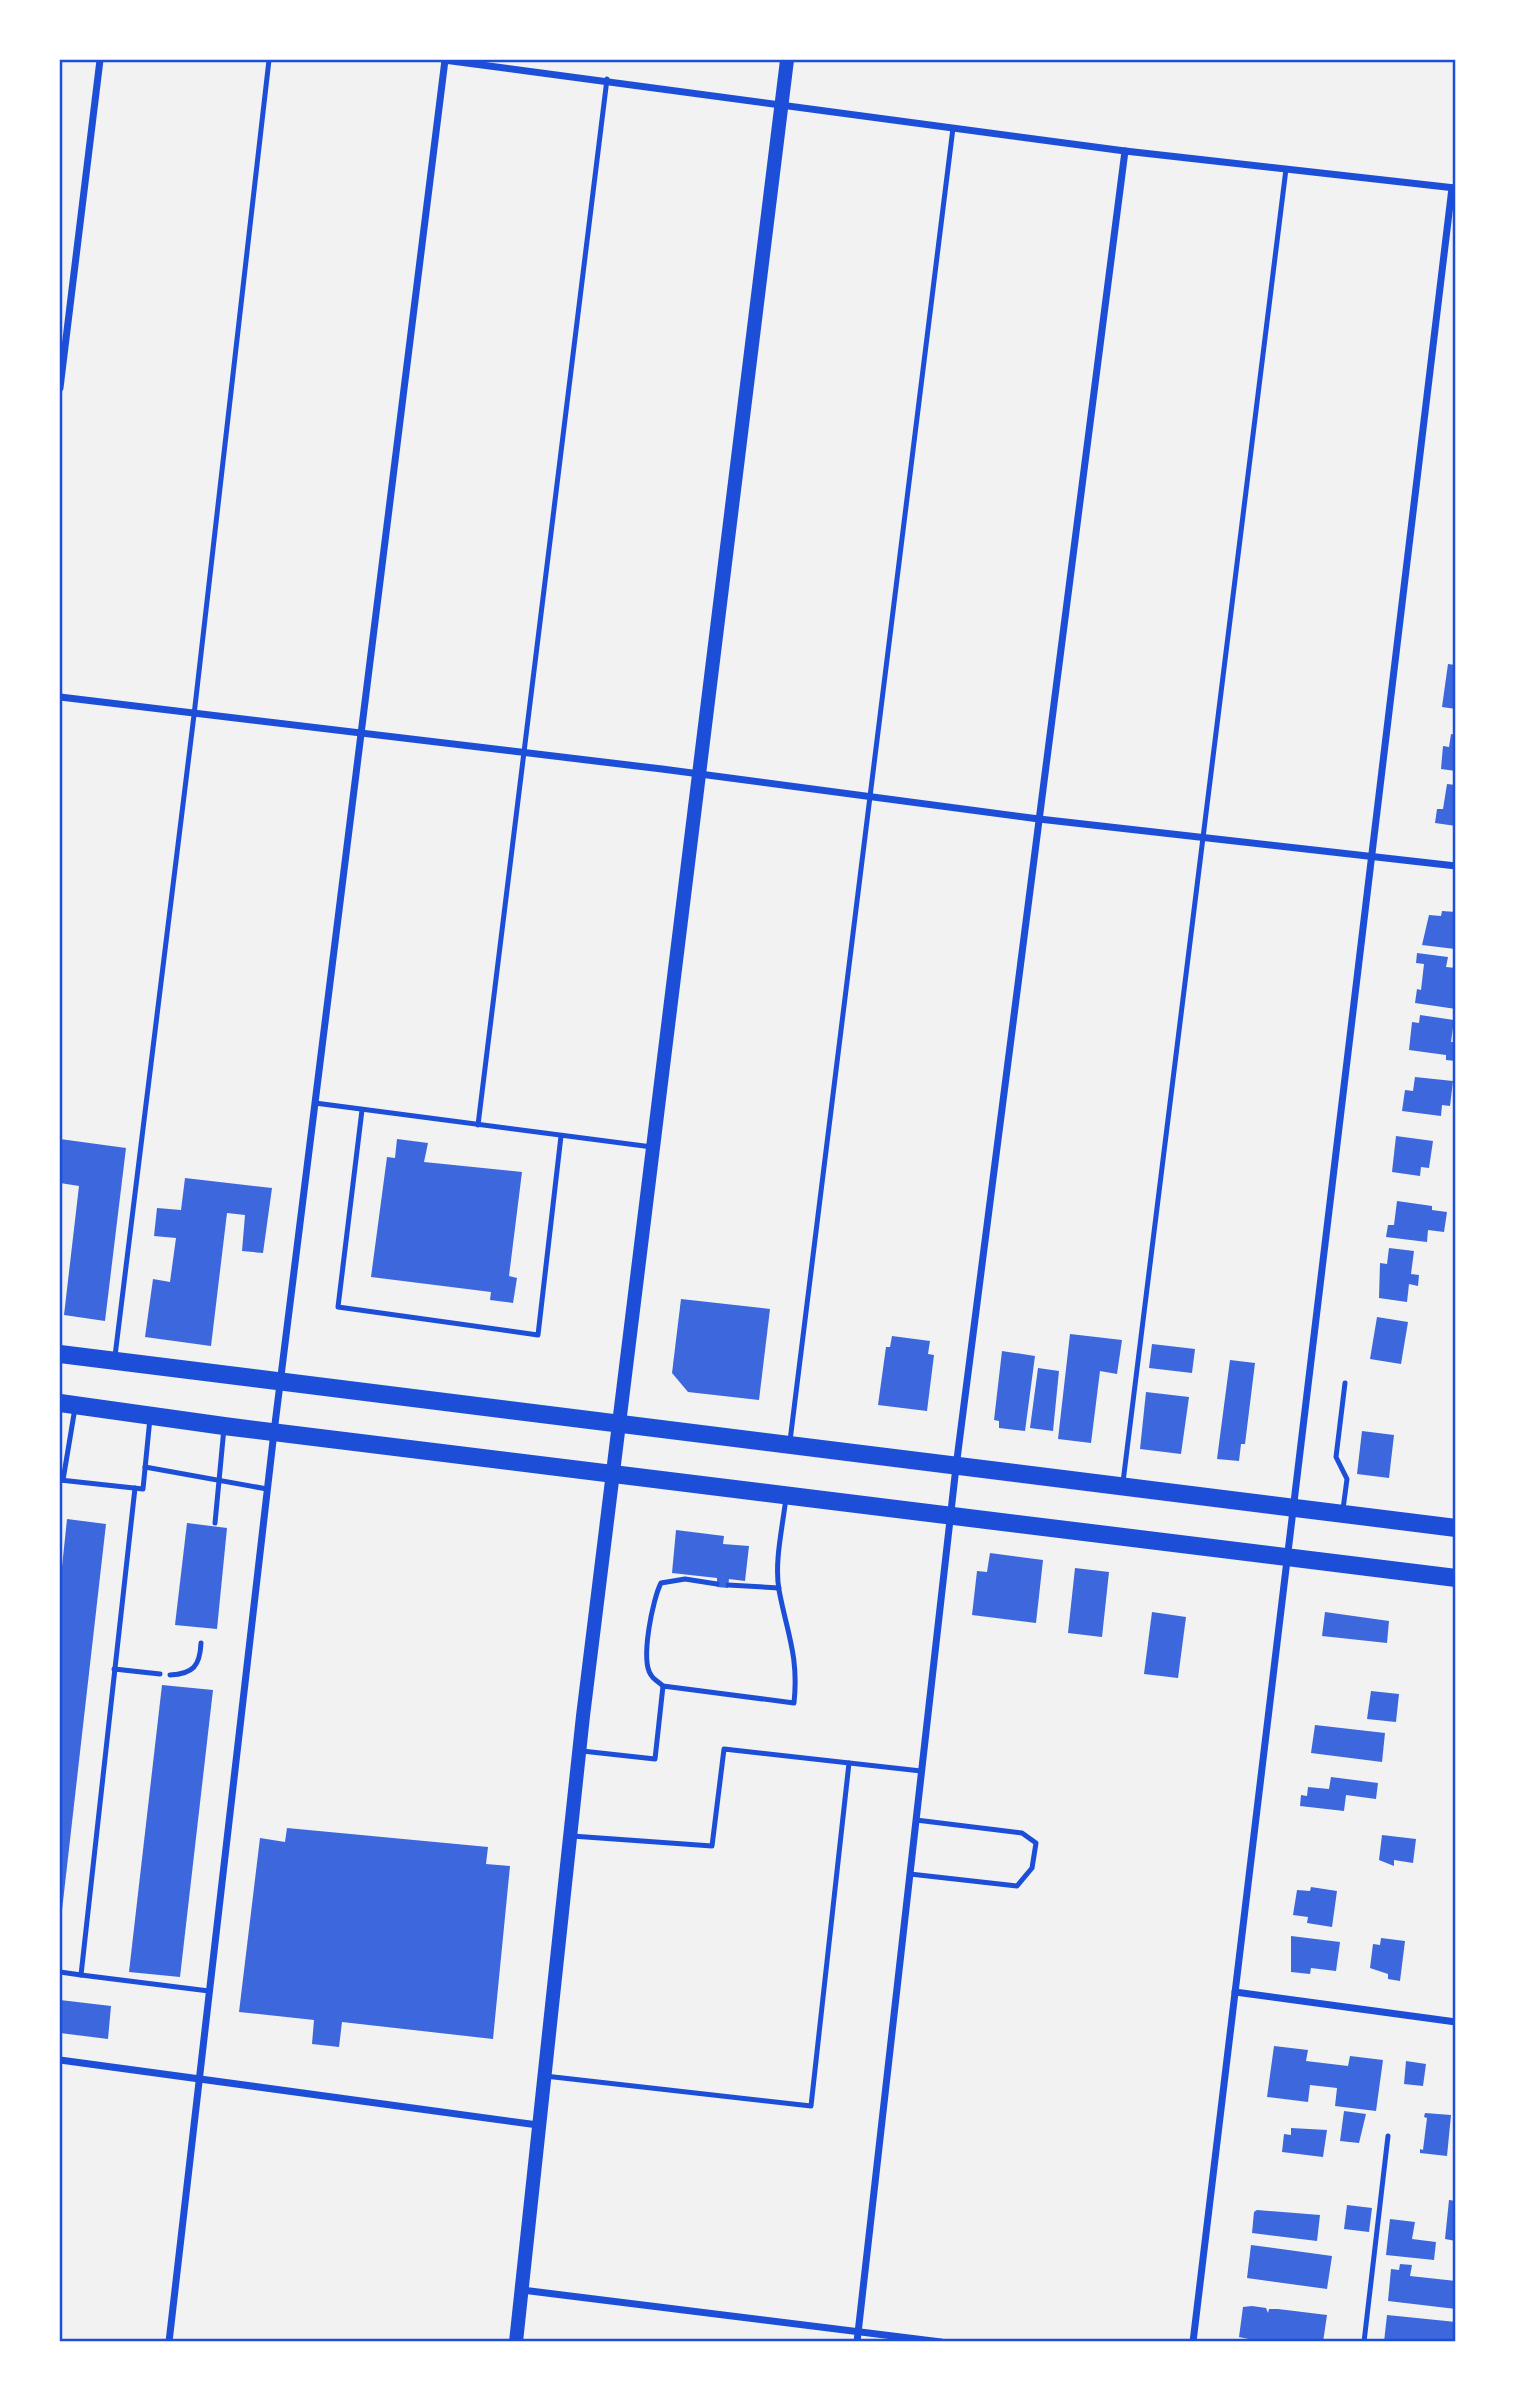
<svg xmlns="http://www.w3.org/2000/svg" width="1515" height="2401" font-family="Rubik,sans-serif">
<rect width="100%" height="100%" fill="#f2f2f2"/>
<!-- building -->
<g fill="#3d67dc">
<polygon points="1448,664 1456,665 1456,709 1442,707"/>
<polygon points="1451,734 1456,735 1456,771 1441,769 1443,746 1449,747"/>
<polygon points="1447,784 1456,785 1456,826 1435,823 1437,809 1443,809"/>
<polygon points="1442,911 1456,912 1455,949 1422,945 1429,915 1441,916"/>
<polygon points="1417,953 1448,957 1446,967 1456,968 1456,1009 1415,1003 1417,989 1421,990 1424,964 1416,963"/>
<polygon points="1420,1015 1454,1020 1451,1042 1456,1042 1456,1061 1446,1060 1446,1055 1409,1050 1412,1022 1419,1023"/>
<polygon points="1415,1077 1453,1081 1450,1106 1442,1105 1441,1116 1402,1111 1405,1090 1413,1091"/>
<polygon points="1396,1136 1433,1141 1429,1168 1421,1167 1420,1176 1392,1172"/>
<polygon points="60,1139 126,1148 105,1321 64,1315 79,1186 60,1183"/>
<polygon points="397,1139 428,1143 424,1162 522,1172 509,1276 517,1278 513,1303 490,1300 491,1292 371,1277 387,1157 395,1158"/>
<polygon points="185,1178 272,1188 263,1253 242,1251 245,1215 227,1213 211,1346 145,1337 153,1279 170,1282 176,1238 154,1236 157,1208 181,1210"/>
<polygon points="1397,1201 1432,1206 1432,1210 1447,1212 1444,1232 1428,1230 1427,1242 1386,1237 1388,1225 1394,1225"/>
<polygon points="1389,1248 1414,1251 1411,1274 1419,1275 1418,1286 1409,1284 1407,1302 1379,1298 1380,1263 1387,1264"/>
<polygon points="681,1299 770,1309 759,1400 688,1392 672,1373"/>
<polygon points="1377,1317 1408,1322 1401,1364 1370,1359"/>
<polygon points="1070,1334 1122,1340 1117,1374 1100,1371 1091,1443 1058,1439"/>
<polygon points="892,1336 930,1341 928,1354 934,1355 927,1411 878,1405 886,1347 890,1347"/>
<polygon points="1152,1344 1195,1349 1192,1373 1149,1368"/>
<polygon points="1002,1351 1035,1356 1025,1431 999,1428 999,1421 994,1420"/>
<polygon points="1230,1360 1255,1363 1245,1444 1241,1444 1239,1461 1217,1459"/>
<polygon points="1038,1368 1059,1371 1053,1431 1030,1428"/>
<polygon points="1146,1392 1189,1397 1181,1454 1140,1449"/>
<polygon points="1362,1431 1394,1435 1389,1478 1357,1474"/>
<polygon points="67,1519 106,1524 61,1919 60,1586"/>
<polygon points="187,1523 227,1528 217,1629 175,1625"/>
<polygon points="676,1530 724,1536 723,1544 749,1546 745,1581 729,1579 728,1588 717,1587 717,1578 672,1573"/>
<polygon points="990,1553 1043,1560 1036,1623 972,1615 977,1571 987,1572"/>
<polygon points="1075,1568 1109,1572 1102,1637 1068,1633"/>
<polygon points="1152,1612 1186,1617 1178,1678 1144,1674"/>
<polygon points="1325,1612 1389,1621 1387,1643 1322,1636"/>
<polygon points="162,1685 213,1690 180,1977 129,1972"/>
<polygon points="1371,1691 1399,1694 1396,1722 1367,1719"/>
<polygon points="1315,1725 1385,1733 1382,1762 1311,1753"/>
<polygon points="1331,1777 1378,1783 1376,1799 1346,1795 1344,1811 1300,1806 1301,1795 1307,1796 1308,1787 1329,1789"/>
<polygon points="287,1828 488,1847 486,1864 510,1866 493,2039 342,2022 339,2047 312,2044 314,2020 239,2012 260,1838 285,1842"/>
<polygon points="1382,1835 1416,1839 1413,1863 1394,1860 1394,1866 1379,1860"/>
<polygon points="1311,1887 1337,1891 1332,1927 1307,1923 1308,1917 1293,1915 1297,1890 1310,1891"/>
<polygon points="1291,1936 1340,1942 1336,1971 1311,1968 1310,1974 1291,1972"/>
<polygon points="1381,1938 1405,1941 1400,1981 1388,1979 1388,1974 1370,1968 1373,1944 1380,1945"/>
<polygon points="60,2000 111,2006 108,2039 60,2033"/>
<polygon points="1274,2046 1308,2050 1306,2061 1348,2066 1350,2056 1383,2060 1376,2111 1335,2106 1337,2088 1310,2085 1308,2102 1267,2097"/>
<polygon points="1406,2061 1426,2064 1423,2086 1404,2084"/>
<polygon points="1344,2111 1366,2114 1359,2143 1340,2141"/>
<polygon points="1425,2113 1451,2115 1447,2156 1420,2153 1420,2149 1423,2150 1427,2118 1424,2117"/>
<polygon points="1291,2128 1327,2130 1323,2157 1282,2152 1284,2134 1291,2135"/>
<polygon points="1449,2200 1456,2201 1456,2241 1445,2239"/>
<polygon points="1347,2205 1372,2208 1369,2232 1344,2229"/>
<polygon points="1257,2210 1320,2215 1317,2241 1252,2233 1254,2212"/>
<polygon points="1390,2219 1415,2222 1412,2239 1436,2242 1434,2260 1386,2255"/>
<polygon points="1251,2245 1332,2256 1327,2289 1247,2278"/>
<polygon points="1400,2264 1412,2265 1410,2276 1456,2281 1456,2309 1388,2301 1391,2269 1399,2270"/>
<polygon points="1252,2306 1266,2308 1268,2313 1269,2309 1278,2309 1327,2315 1323,2342 1263,2342 1239,2337 1243,2307"/>
<polygon points="1387,2315 1456,2322 1456,2342 1384,2342"/>
</g>
<g fill="none" stroke-linecap="round" stroke-linejoin="round">
<!-- service -->
<g stroke="#1d4ed8" stroke-width="5">
<polyline points="315,1103 652,1147"/>
<polyline points="362,1110 338,1307 538,1335 561,1136"/>
<polyline points="478,1125 607,79"/>
<polyline points="115,1356 194,715 269,60"/>
<polyline points="790,1441 953,128"/>
<polyline points="145,1467 267,1489"/>
<polyline points="60,1480 143,1489 150,1418"/>
<polyline points="63,1480 75,1408"/>
<polyline points="1123,1482 1286,169"/>
<polyline points="1343,1509 1347,1479 1336,1457 1345,1383"/>
<polyline points="215,1523 224,1428"/>
<polyline points="728,1585 779,1588"/>
<polyline points="114,1669 160,1674"/>
<path d="M170,1675C193,1674 200,1666 201,1643"/>
<path d="M663,1686C659,1682 653,1679 651,1675C640,1660 653,1598 661,1583L685,1579L717,1584"/>
<path d="M582,1751L655,1759L663,1686L794,1703C799,1656 787,1633 779,1590C774,1561 783,1526 786,1497"/>
<polyline points="572,1836 712,1846 724,1749 921,1771"/>
<polyline points="910,1874 1017,1886 1032,1868 1036,1843 1022,1833 916,1820"/>
<polyline points="60,1972 81,1975 135,1488"/>
<polyline points="81,1975 209,1991"/>
<polyline points="545,2076 811,2106 849,1763"/>
<polyline points="1364,2342 1388,2136"/>
</g>
<!-- minor -->
<g stroke="#1d4ed8" stroke-width="7">
<polyline points="444,60 1125,151 1455,188"/>
<polyline points="60,388 100,60"/>
<polyline points="60,697 662,769 1039,819 1456,866"/>
<polyline points="1235,1992 1456,2022"/>
<polyline points="60,2060 538,2125"/>
<polyline points="522,2290 941,2342"/>
<polyline points="169,2342 274,1432 445,60"/>
<polyline points="857,2342 956,1467 1125,151"/>
<polyline points="1193,2342 1452,188"/>
</g>
<!-- secondary -->
<polyline stroke="#1d4ed8" stroke-width="14" points="516,2342 583,1716 787,60"/>
<!-- primary -->
<g stroke="#1d4ed8" stroke-width="18">
<polyline points="60,1354 1456,1528"/>
<polyline points="60,1403 224,1426 1456,1578"/>
</g>
</g>
<!-- border -->
<rect width="1515" height="2401" fill="none" stroke="#ffffff" stroke-width="122"/>
<rect x="61" y="61" width="1393" height="2279" fill="none" stroke="#1d4ed8" stroke-width="2.5"/>
</svg>
